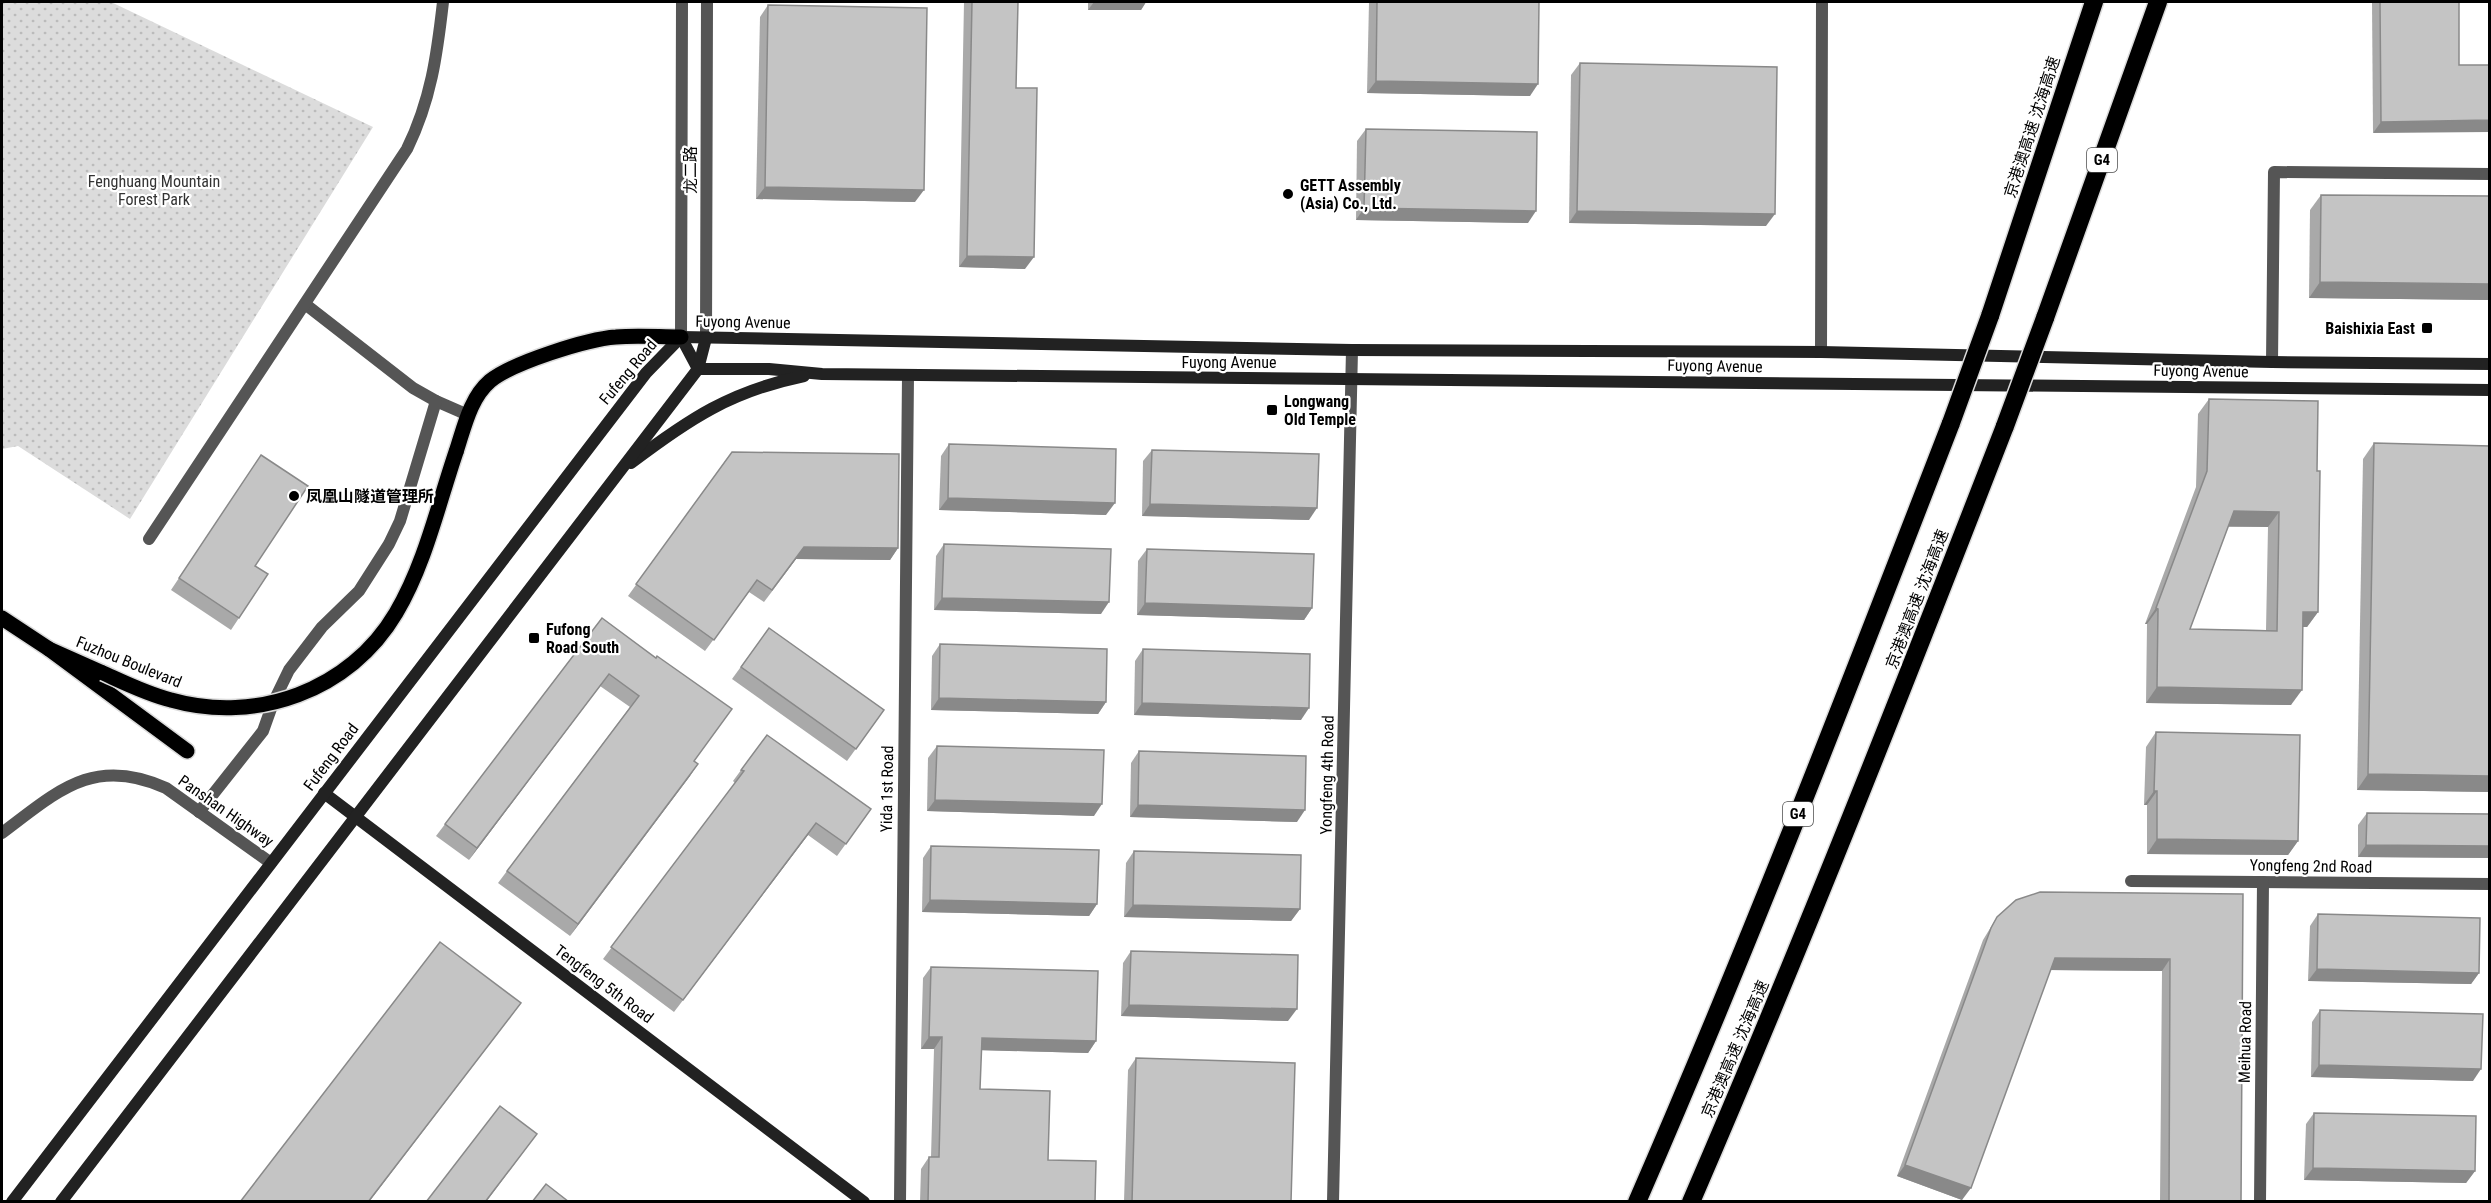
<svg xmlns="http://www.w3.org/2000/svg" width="2491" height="1203" font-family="'Roboto Condensed','Noto Sans SC',sans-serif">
<defs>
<pattern id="park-dots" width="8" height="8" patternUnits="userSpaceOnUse" patternTransform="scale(1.5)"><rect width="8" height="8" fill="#dcdcdc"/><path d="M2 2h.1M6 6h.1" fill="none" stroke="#bbb" stroke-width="1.8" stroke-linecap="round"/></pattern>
</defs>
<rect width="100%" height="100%" fill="#fff"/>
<!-- park -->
<polygon fill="url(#park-dots)" points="2,2 111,2 373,127 130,519 18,446 2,449"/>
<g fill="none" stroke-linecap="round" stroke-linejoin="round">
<defs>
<g id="primary">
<path d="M456,452C464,428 470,398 490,381C512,363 587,339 616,337C637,335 659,337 681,337"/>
<polyline points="2,618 49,649 103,673"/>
<polyline points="49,649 187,751"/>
</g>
<g id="highway">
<polyline points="1990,316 2094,2"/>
<polyline points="2045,318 2158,2"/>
<path d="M1637,1202C1749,945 1850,684 1951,423"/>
<path d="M1691,1202C1802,945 1904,686 2005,426"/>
</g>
</defs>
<!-- primary casing -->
<use href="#primary" stroke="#dbdbdb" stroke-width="18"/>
<!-- highway casing -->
<use href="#highway" stroke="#dbdbdb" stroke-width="21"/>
<!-- street -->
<g stroke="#555" stroke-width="12">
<polyline points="305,304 413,388 436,401 468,415"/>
<polyline points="681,337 682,2"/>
<polyline points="706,338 707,2"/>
<polyline points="1821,352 1822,2"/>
<polyline points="2272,362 2274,172 2490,174"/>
<path d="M149,539L407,149C431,100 437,55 443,2"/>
<polyline points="199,812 263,731 273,703 289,670 322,627 359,591 389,544 400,521 436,401"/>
<path d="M2,833C57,792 93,755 166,788L271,863"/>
<polyline points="2131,881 2490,884"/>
<polyline points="900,1202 908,376"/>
<polyline points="1333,1202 1352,350"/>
<polyline points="2260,1202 2263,882"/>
</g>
<!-- secondary -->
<g stroke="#222" stroke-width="12">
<polyline points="681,337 698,369 769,369 822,374 2490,390"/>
<polyline points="681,337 1352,350 1821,352 2272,362 2490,364"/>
<path d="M631,463C689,419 731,391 804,376"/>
<polyline points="324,793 864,1202"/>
<polyline points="12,1202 646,373 681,337"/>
<polyline points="61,1202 698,369 706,338"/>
</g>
<!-- primary -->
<use href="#primary" stroke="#000" stroke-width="15"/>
<!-- highway -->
<use href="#highway" stroke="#000" stroke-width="18"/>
<defs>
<path id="primary-bridge" d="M103,673C125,683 147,694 171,700C256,724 350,691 396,613C425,564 438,505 456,452"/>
<g id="highway-bridge">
<polyline points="1951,423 1990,316"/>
<polyline points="2005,426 2045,318"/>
</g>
</defs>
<!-- primary-bridge casing -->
<use href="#primary-bridge" stroke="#dbdbdb" stroke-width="18" stroke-linecap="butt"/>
<!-- highway-bridge casing -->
<use href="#highway-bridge" stroke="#dbdbdb" stroke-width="21" stroke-linecap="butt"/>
<!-- primary-bridge -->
<use href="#primary-bridge" stroke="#000" stroke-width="15"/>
<!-- highway-bridge -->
<use href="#highway-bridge" stroke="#000" stroke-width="18"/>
</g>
<!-- wall -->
<g fill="#a9a9a9" fill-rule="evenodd">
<polygon points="964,2 1018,2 1016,88 1025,269 959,267"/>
<polygon points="1088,2 1146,2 1141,10 1088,10"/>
<polygon points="1369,2 1539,2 1530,96 1367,93"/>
<polygon points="2372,2 2459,2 2459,65 2373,133"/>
<polygon points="768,5 915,202 756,199 760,17"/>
<polygon points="1580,63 1766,226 1569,223 1571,75"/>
<polygon points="1366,129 1528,223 1356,220 1357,141"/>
<polygon points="2321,195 2490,196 2490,300 2309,298 2310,210"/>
<path d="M2209,399L2317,471L2318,612L2307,627H2303L2291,705L2146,703L2147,624H2145L2196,487L2198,414ZM2228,527H2268L2266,630L2190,629Z"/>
<polygon points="2374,443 2490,446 2490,792 2357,790 2363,459"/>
<polygon points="949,444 1106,515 939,510 941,456"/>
<polygon points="1152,450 1309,520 1142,516 1143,461"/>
<polygon points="732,452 898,548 890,560 796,559 764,602 749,592 705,651 628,596"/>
<polygon points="261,455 255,566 268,574 231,630 171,590"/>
<polygon points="944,544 1101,614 934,610 936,556"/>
<polygon points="1147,549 1312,608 1304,620 1137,615 1138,561"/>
<polygon points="602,618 694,761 690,776 570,936 498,883 630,707 600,686 469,860 436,836"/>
<polygon points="769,628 884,710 847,761 732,679"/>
<polygon points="940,644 1106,702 1098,714 931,710 932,656"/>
<polygon points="1143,649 1301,720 1134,715 1135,661"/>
<polygon points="2156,732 2298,841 2288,855 2147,854 2147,805 2144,805 2146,747"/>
<polygon points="767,735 871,809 837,856 808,835 674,1012 603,959 735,783 733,781"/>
<polygon points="937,746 1094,816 927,811 928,758"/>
<polygon points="1139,751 1297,822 1130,817 1131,763"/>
<polygon points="2367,813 2490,814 2490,858 2358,857 2358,825"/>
<polygon points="931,846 1097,904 1089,916 922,912 923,858"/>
<polygon points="1134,851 1300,909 1291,921 1124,917 1126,863"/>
<polygon points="2243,894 2241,1202 2160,1202 2162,971 2050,970 1962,1200 1897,1176 1983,940 1997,917"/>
<polygon points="2318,914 2479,973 2471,984 2308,981 2310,926"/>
<polygon points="1131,951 1288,1021 1121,1016 1123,963"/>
<polygon points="931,967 1096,1041 1088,1053 981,1050 980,1089 1048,1160 1095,1202 920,1202 921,1169 929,1157 931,1157 934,1049 921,1049 923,978"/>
<polygon points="2320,1010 2473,1081 2311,1077 2312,1022"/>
<polygon points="1136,1058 1291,1202 1124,1202 1128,1070"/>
<polygon points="2314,1113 2475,1171 2466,1183 2304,1180 2306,1124"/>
</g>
<!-- shaded-wall -->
<g fill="#898989">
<polygon points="1094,2 1146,2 1141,10 1088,10"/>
<polygon points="1376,81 1538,84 1530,96 1367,93"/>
<polygon points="2490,120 2490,132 2373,133 2381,122"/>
<polygon points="765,187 924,190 915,202 756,199"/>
<polygon points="1364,208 1536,211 1528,223 1356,220"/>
<polygon points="1577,211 1775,214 1766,226 1569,223"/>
<polygon points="967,256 1034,257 1025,269 959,267"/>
<polygon points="2320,282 2490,284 2490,300 2309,298"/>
<polygon points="948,498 1115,503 1106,515 939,510"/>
<polygon points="1150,504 1317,508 1309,520 1142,516"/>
<polygon points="2234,511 2279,512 2268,527 2223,526"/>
<polygon points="804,547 898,548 890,560 796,559 764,602"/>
<polygon points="942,598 1109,602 1101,614 934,610"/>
<polygon points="1145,603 1312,608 1304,620 1137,615"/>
<polygon points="2156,608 2158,609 2147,624 2145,624"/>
<polygon points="2303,612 2318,612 2307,627 2292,627"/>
<polygon points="609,674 600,686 469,860 477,848"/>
<polygon points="2157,687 2302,690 2291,705 2146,703"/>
<polygon points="939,698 1106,702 1098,714 931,710"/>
<polygon points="1142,703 1309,708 1301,720 1134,715"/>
<polygon points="698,764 690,776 570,936 578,924"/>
<polygon points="2368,774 2490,776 2490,792 2357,790"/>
<polygon points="2154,791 2157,791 2147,805 2144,805"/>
<polygon points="935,800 1102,804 1094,816 927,811"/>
<polygon points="1138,805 1305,810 1297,822 1130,817"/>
<polygon points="816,823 808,835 674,1012 683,1000"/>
<polygon points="2157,839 2298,841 2288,855 2147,854"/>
<polygon points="2366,845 2490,846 2490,858 2358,857"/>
<polygon points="930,900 1097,904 1089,916 922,912"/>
<polygon points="1133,905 1300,909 1291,921 1124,917"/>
<polygon points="2055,958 2170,959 2162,971 2046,970"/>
<polygon points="2317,969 2479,973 2471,984 2308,981"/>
<polygon points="521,1003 369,1202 368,1202"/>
<polygon points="1129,1005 1297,1009 1288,1021 1121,1016"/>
<polygon points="929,1037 942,1037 934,1049 921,1049"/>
<polygon points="982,1038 1096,1041 1088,1053 973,1050"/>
<polygon points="2319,1065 2481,1069 2473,1081 2311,1077"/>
<polygon points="537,1134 486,1202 485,1202"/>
<polygon points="1905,1165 1971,1188 1962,1200 1897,1176"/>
<polygon points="2313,1168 2475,1171 2466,1183 2304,1180"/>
</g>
<!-- building -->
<g fill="#c4c4c4" stroke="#898989" stroke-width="1.5" fill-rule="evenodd">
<polygon points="972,2 1018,2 1016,88 1037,88 1034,257 967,256"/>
<polygon points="1377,2 1539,2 1538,84 1376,81"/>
<polygon points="2380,2 2459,2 2459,65 2490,65 2490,120 2381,122"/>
<polygon points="768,5 927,8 924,190 765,187"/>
<polygon points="1580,63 1777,67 1775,214 1577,211"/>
<polygon points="1366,129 1537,132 1536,211 1364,208"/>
<polygon points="2321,195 2490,196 2490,284 2320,282"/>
<path d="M2209,399L2318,401L2317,471H2320L2318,612H2303L2302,690L2157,687L2158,609L2156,608L2207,471ZM2234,511L2279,512L2277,631L2190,629Z"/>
<polygon points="2374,443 2490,446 2490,776 2368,774"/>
<polygon points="949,444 1116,449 1115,503 948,498"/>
<polygon points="1152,450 1319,454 1317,508 1150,504"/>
<polygon points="732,452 899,454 898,548 804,547 772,590 757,580 714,640 636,584"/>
<polygon points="261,455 308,486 255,566 268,574 239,618 179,578"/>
<polygon points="944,544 1111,549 1109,602 942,598"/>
<polygon points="1147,549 1314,554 1312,608 1145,603"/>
<polygon points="602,618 656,658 657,656 732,709 694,761 698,764 578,924 507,871 639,696 609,674 477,848 445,824"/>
<polygon points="769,628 884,710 856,749 741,667"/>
<polygon points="940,644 1107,649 1106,702 939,698"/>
<polygon points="1143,649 1310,654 1309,708 1142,703"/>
<polygon points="2156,732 2300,735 2298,841 2157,839 2157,791 2154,791"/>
<polygon points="767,735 871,809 846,844 816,823 683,1000 611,947 744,771 741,770"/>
<polygon points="937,746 1104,750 1102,804 935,800"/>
<polygon points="1139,751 1306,756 1305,810 1138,805"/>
<polygon points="2367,813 2490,814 2490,846 2366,845"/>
<polygon points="931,846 1099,850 1097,904 930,900"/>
<polygon points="1134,851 1301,855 1300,909 1133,905"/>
<polygon points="2040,892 2243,894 2241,1202 2169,1202 2170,959 2055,958 1971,1188 1905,1165 1991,928 1997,917 2016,900"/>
<polygon points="2318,914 2480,918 2479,973 2317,969"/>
<polygon points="440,942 521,1003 368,1202 240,1202"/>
<polygon points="1131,951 1298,955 1297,1009 1129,1005"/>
<polygon points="931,967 1098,971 1096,1041 982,1038 980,1089 1050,1091 1048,1160 1096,1161 1095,1202 928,1202 929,1157 939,1157 942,1037 929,1037"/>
<polygon points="2320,1010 2483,1014 2481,1069 2319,1065"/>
<polygon points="1136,1058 1295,1063 1291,1202 1132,1202"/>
<polygon points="500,1106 537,1134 485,1202 426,1202"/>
<polygon points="2314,1113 2476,1116 2475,1171 2313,1168"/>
<polygon points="546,1184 569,1202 532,1202"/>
</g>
<!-- markers -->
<g fill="#000" stroke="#fff" stroke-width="2">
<circle cx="1288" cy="194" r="6"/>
<rect x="2421" y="322" width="12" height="12" rx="3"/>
<rect x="1266" y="404" width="12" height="12" rx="3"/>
<circle cx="294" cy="496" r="6"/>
<rect x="528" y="632" width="12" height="12" rx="3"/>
</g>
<g text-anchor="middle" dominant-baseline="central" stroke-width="4.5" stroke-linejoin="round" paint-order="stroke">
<!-- shield labels -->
<g fill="#fff" stroke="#4c4c4c" stroke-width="1.5">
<rect x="2087" y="148" width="30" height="24" rx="4.5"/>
<rect x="1783" y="802" width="30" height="24" rx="4.5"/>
</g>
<g font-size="15" font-weight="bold" fill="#000">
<text x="2102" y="160">G4</text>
<text x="1798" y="814">G4</text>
</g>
<!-- street labels -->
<g font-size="16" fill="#000" stroke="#fff">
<text transform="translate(2032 127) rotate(-72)">京港澳高速 沈海高速</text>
<text transform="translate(690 170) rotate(-90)">龙二路</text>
<text transform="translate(743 322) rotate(1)">Fuyong Avenue</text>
<text x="1229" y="362">Fuyong Avenue</text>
<text transform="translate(1715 366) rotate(1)">Fuyong Avenue</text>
<text transform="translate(2201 371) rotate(1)">Fuyong Avenue</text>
<text transform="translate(628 372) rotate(-50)">Fufeng Road</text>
<text transform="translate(1917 599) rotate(-69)">京港澳高速 沈海高速</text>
<text transform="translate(129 662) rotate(22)">Fuzhou Boulevard</text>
<text transform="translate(331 757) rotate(-53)">Fufeng Road</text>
<text transform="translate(1327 775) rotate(-89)">Yongfeng 4th Road</text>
<text transform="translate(887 789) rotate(-89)">Yida 1st Road</text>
<text transform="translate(226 811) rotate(35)">Panshan Highway</text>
<text transform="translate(2311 866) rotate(1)">Yongfeng 2nd Road</text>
<text transform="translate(604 984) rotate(37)">Tengfeng 5th Road</text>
<text transform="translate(2245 1042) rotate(-89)">Meihua Road</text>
<text transform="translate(1735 1049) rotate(-67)">京港澳高速 沈海高速</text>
</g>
<!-- park labels -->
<g font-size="16" fill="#333" stroke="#fff">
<text x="154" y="181">Fenghuang Mountain<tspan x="154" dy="18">Forest Park</tspan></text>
</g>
<!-- poi labels -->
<g font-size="16" font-weight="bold" fill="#000" stroke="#fff" text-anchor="start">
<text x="1300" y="185">GETT Assembly<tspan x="1300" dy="18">(Asia) Co., Ltd.</tspan></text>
<text x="2415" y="328" text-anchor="end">Baishixia East</text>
<text x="1284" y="401">Longwang<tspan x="1284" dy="18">Old Temple</tspan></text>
<text x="306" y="496">凤凰山隧道管理所</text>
<text x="546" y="629">Fufong<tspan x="546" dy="18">Road South</tspan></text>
</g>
</g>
<!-- border -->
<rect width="2491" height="1203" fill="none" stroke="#000000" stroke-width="6"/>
</svg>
